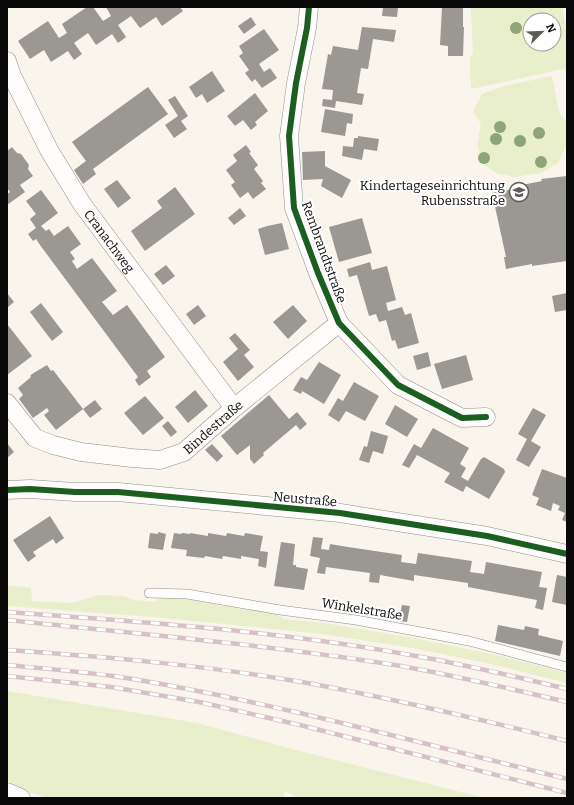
<svg xmlns="http://www.w3.org/2000/svg" width="574" height="805" font-family="Bitter,serif">
<rect width="100%" height="100%" fill="#f9f4ec"/>
<!-- green -->
<g fill="#e8efca" fill-rule="evenodd">
<path d="M471,7H562L567,33V68L471,89L470,59L473,52ZM530,20H554V44H530Z"/>
<polygon points="552,76 559,112 567,124 567,143 558,163 541,173 514,177 496,173 483,164 477,145 481,124 473,111 482,94 504,86"/>
<polygon points="7,585 31,588 32,601 71,603 99,595 123,596 134,600 154,602 164,595 224,606 271,611 284,619 324,623 414,638 496,655 567,673 567,683 491,664 413,648 322,634 165,618 7,606"/>
<polygon points="7,691 197,723 292,749 484,798 299,798 285,791 283,798 48,798 24,791 7,780"/>
</g>
<!-- building -->
<g fill="#9b9793">
<polygon points="87,7 93,7 103,21 111,16 106,7 180,7 183,11 162,26 156,17 140,28 131,16 118,25 126,37 118,43 112,34 96,45 88,33 74,43 82,54 74,60 68,51 51,62 44,50 30,59 18,41 48,21 59,38 67,33 62,24"/>
<polygon points="383,7 398,7 397,17 382,16"/>
<polygon points="442,7 463,7 463,27 464,27 463,56 448,56 448,46 440,45"/>
<polygon points="251,17 256,25 244,34 238,26"/>
<polygon points="362,27 396,30 394,42 373,39 368,69 361,68 357,93 364,94 362,105 336,101 335,108 322,106 323,99 332,100 333,90 322,89 328,54 331,55 333,46 358,50"/>
<polygon points="264,29 279,50 259,64 264,72 270,68 277,78 262,88 255,79 252,82 245,73 249,70 239,56 243,53 239,46"/>
<polygon points="212,71 225,91 207,103 202,94 196,98 189,87"/>
<polygon points="148,87 168,114 93,169 96,174 83,184 74,170 86,161 72,142"/>
<polygon points="255,93 268,111 255,122 257,125 251,130 243,120 235,126 227,116"/>
<polygon points="175,96 188,116 181,121 187,129 174,138 165,125 178,116 168,100"/>
<polygon points="325,109 353,114 352,124 347,123 345,136 321,132"/>
<polygon points="358,136 379,139 377,151 364,149 362,160 342,156 343,146 353,147 354,138 358,138"/>
<polygon points="246,145 251,152 249,153 258,165 254,169 263,181 261,183 266,189 253,199 248,192 240,198 231,185 235,182 226,170 237,161 233,155"/>
<polygon points="12,147 17,153 21,154 29,165 28,169 33,176 20,185 25,192 7,205 7,194 10,192 7,188 7,151"/>
<polygon points="325,151 325,166 351,180 342,198 321,186 323,179 303,180 302,152"/>
<polygon points="567,176 567,261 532,266 532,264 506,269 504,257 506,257 492,193 517,188 517,186 542,181 541,179"/>
<polygon points="117,180 131,198 118,208 104,189"/>
<polygon points="175,187 195,214 145,251 131,231 162,208 157,201"/>
<polygon points="41,190 58,213 41,226 46,231 49,229 54,236 68,226 81,244 70,252 75,259 72,261 77,269 92,258 117,291 102,302 113,315 127,305 165,357 147,371 151,377 139,386 135,380 138,377 40,245 36,239 33,241 28,234 36,228 30,219 36,214 26,201"/>
<polygon points="240,208 246,216 234,225 228,218"/>
<polygon points="362,218 372,253 339,262 329,227"/>
<polygon points="282,223 289,249 265,255 258,229 267,226"/>
<polygon points="370,262 372,270 387,266 396,300 386,303 388,311 402,307 405,315 411,313 419,343 398,349 395,340 392,341 386,320 379,322 376,314 369,316 357,275 349,277 347,269"/>
<polygon points="166,265 175,276 163,285 154,274"/>
<polygon points="7,293 14,302 7,308"/>
<polygon points="567,293 567,310 555,312 552,296"/>
<polygon points="41,303 63,332 52,341 30,312"/>
<polygon points="198,305 206,316 194,325 186,314"/>
<polygon points="293,305 307,321 288,339 273,322"/>
<polygon points="7,324 32,356 7,375"/>
<polygon points="235,333 250,350 244,355 254,367 238,381 223,362 238,349 229,338"/>
<polygon points="428,352 431,366 417,370 413,356"/>
<polygon points="466,355 473,380 442,389 434,364"/>
<polygon points="319,362 341,375 324,404 302,391 301,394 293,390 301,377 307,380"/>
<polygon points="47,365 51,371 53,370 83,409 95,400 102,409 90,418 83,409 56,430 44,415 49,411 47,408 33,418 19,399 23,395 18,388 31,377 30,376 32,374"/>
<polygon points="354,382 379,396 365,421 346,411 339,422 328,415 338,398 343,401"/>
<polygon points="195,390 208,406 188,423 175,407"/>
<polygon points="269,395 289,419 297,412 307,424 300,430 296,425 263,453 264,455 254,464 250,459 250,445 237,455 221,436"/>
<polygon points="145,396 164,418 143,435 124,413"/>
<polygon points="395,405 418,419 407,437 385,424"/>
<polygon points="533,408 546,415 531,441 541,447 529,467 516,460 527,439 518,434"/>
<polygon points="168,421 177,432 171,437 162,426"/>
<polygon points="433,428 469,448 460,464 466,468 461,477 468,481 481,459 484,457 504,469 505,472 489,499 466,486 463,492 444,482 450,473 417,455 409,468 402,465 414,444 421,448"/>
<polygon points="371,431 388,436 383,454 373,451 369,463 359,460 364,446 367,447"/>
<polygon points="7,443 14,452 7,458"/>
<polygon points="212,444 223,456 217,462 205,450"/>
<polygon points="542,469 567,478 567,522 562,520 565,513 558,510 560,506 553,503 551,511 536,505 539,498 532,495"/>
<polygon points="50,516 64,538 56,544 53,539 33,552 36,556 28,562 13,540"/>
<polygon points="158,532 166,534 163,550 148,548 150,533 158,534"/>
<polygon points="174,533 181,534 182,533 190,534 190,533 208,536 208,533 226,536 227,533 244,536 245,533 263,536 260,551 268,552 266,568 258,566 259,559 241,556 241,559 223,556 222,559 205,556 204,558 186,556 187,550 171,548"/>
<polygon points="313,537 323,538 321,549 329,550 330,544 348,547 402,555 401,562 416,564 418,553 472,561 470,572 484,574 486,562 542,572 539,587 547,588 543,610 535,608 537,600 468,587 468,583 414,575 414,581 380,575 379,583 369,582 370,573 326,567 325,574 317,573 320,558 310,556"/>
<polygon points="281,542 295,544 293,565 296,565 296,567 308,569 304,590 274,586"/>
<polygon points="557,575 567,577 567,605 552,602"/>
<polygon points="402,605 410,606 407,622 399,621"/>
<polygon points="498,625 524,630 525,626 539,629 538,635 563,641 560,656 495,641"/>
</g>
<g fill="none" stroke-linecap="round" stroke-linejoin="round">
<defs>
<polyline id="lane" points="149,593 187,594 280,610 356,620 469,641 567,667"/>
<g id="street">
<polyline points="309,7 307,28 296,83 289,136 294,208 318,273 339,323 398,385 462,418 486,417"/>
<path id="s1" d="M7,61L12,76L49,150L82,204L234,408"/>
<path id="s2" d="M7,403L35,438L53,445L81,452L132,458L160,460L184,452L234,408L339,323"/>
<polyline points="7,490 30,489 75,492 118,492 340,513 487,536 567,554"/>
<polyline points="7,792 21,798"/>
</g>
</defs>
<!-- lane casing -->
<use href="#lane" stroke="#918f8b" stroke-width="10"/>
<!-- street casing -->
<use href="#street" stroke="#918f8b" stroke-width="19"/>
<!-- lane -->
<use href="#lane" stroke="#fefdfc" stroke-width="9"/>
<!-- street -->
<use href="#street" stroke="#fefdfc" stroke-width="18"/>
<defs>
<g id="rail">
<path d="M7,612C144,622 281,631 416,656C467,665 517,677 567,689"/>
<path d="M7,620C139,634 271,645 401,666C457,676 512,689 567,702"/>
<path d="M7,650C110,657 212,666 313,684C399,700 483,720 567,741"/>
<path d="M7,665C49,669 92,672 133,679C280,704 423,744 567,779"/>
<polyline points="7,676 111,687 199,702 304,726 567,793"/>
</g>
</defs>
<!-- rail casing -->
<use href="#rail" stroke="#d6c2c6" stroke-width="4.5"/>
<!-- rail -->
<use href="#rail" stroke="#fff" stroke-width="3" stroke-dasharray="9" stroke-linecap="butt"/>
<defs>
<g id="cycleway">
<polyline points="309,7 307,28 296,83 289,136 294,208 318,273 339,323 398,385 462,418 486,417"/>
<polyline points="7,490 30,489 75,492 118,492 340,513 487,536 567,554"/>
</g>
</defs>
<!-- cycleway casing -->
<use href="#cycleway" stroke="#fff" stroke-width="8"/>
<!-- cycleway -->
<use href="#cycleway" stroke="#1b5e20" stroke-width="6"/>
</g>
<!-- trees -->
<g fill="#8ea577">
<circle cx="516" cy="28" r="6"/>
<circle cx="500" cy="127" r="6"/>
<circle cx="539" cy="133" r="6"/>
<circle cx="496" cy="139" r="6"/>
<circle cx="520" cy="141" r="6"/>
<circle cx="484" cy="158" r="6"/>
<circle cx="541" cy="162" r="6"/>
</g>
<!-- icons -->
<defs>
<symbol id="school-ring" viewBox="-11 -11 22 22"><circle r="9.5" fill="#fff" stroke="#5d5b58" stroke-width="1.5"/><path d="M0-5L7-2L0 1L-7-2ZM-4 1L0 2.5L4 1V4Q0 6-4 4Z" fill="#5d5b58"/></symbol>
</defs>
<g fill-rule="evenodd">
<use href="#school-ring" x="508" y="181" width="22" height="22"/>
</g>
<g text-anchor="middle" dominant-baseline="central" stroke-width="4" stroke-linejoin="round" paint-order="stroke">
<!-- poi labels -->
<g font-size="13" fill="#090909" stroke="#fff" text-anchor="end">
<text x="505" y="185">Kindertageseinrichtung<tspan x="505" dy="15">Rubensstraße</tspan></text>
</g>
<!-- street labels -->
<g font-size="13" fill="#090909" stroke="#fff">
<text stroke="none"><textPath href="#s1" startOffset="208">Cranachweg</textPath></text>
<text transform="translate(324 252) rotate(70)">Rembrandtstraße</text>
<text stroke="none"><textPath href="#s2" startOffset="236">Bindestraße</textPath></text>
<text transform="translate(305 499) rotate(5)">Neustraße</text>
<text transform="translate(362 609) rotate(9)">Winkelstraße</text>
</g>
</g>
<!-- border -->
<rect width="574" height="805" fill="none" stroke="#090909" stroke-width="16"/>
<!-- north arrow -->
<g transform="translate(542 32) rotate(67)"><circle r="19" fill="#ffffff" stroke="#9d9d9d"/>
<path d="M0-3L7 15L0 10L-7 15Z" fill="#5d5b58"/>
<text y="-6" font-size="11" font-weight="bold" text-anchor="middle" fill="#090909">N</text>
</g>
</svg>
